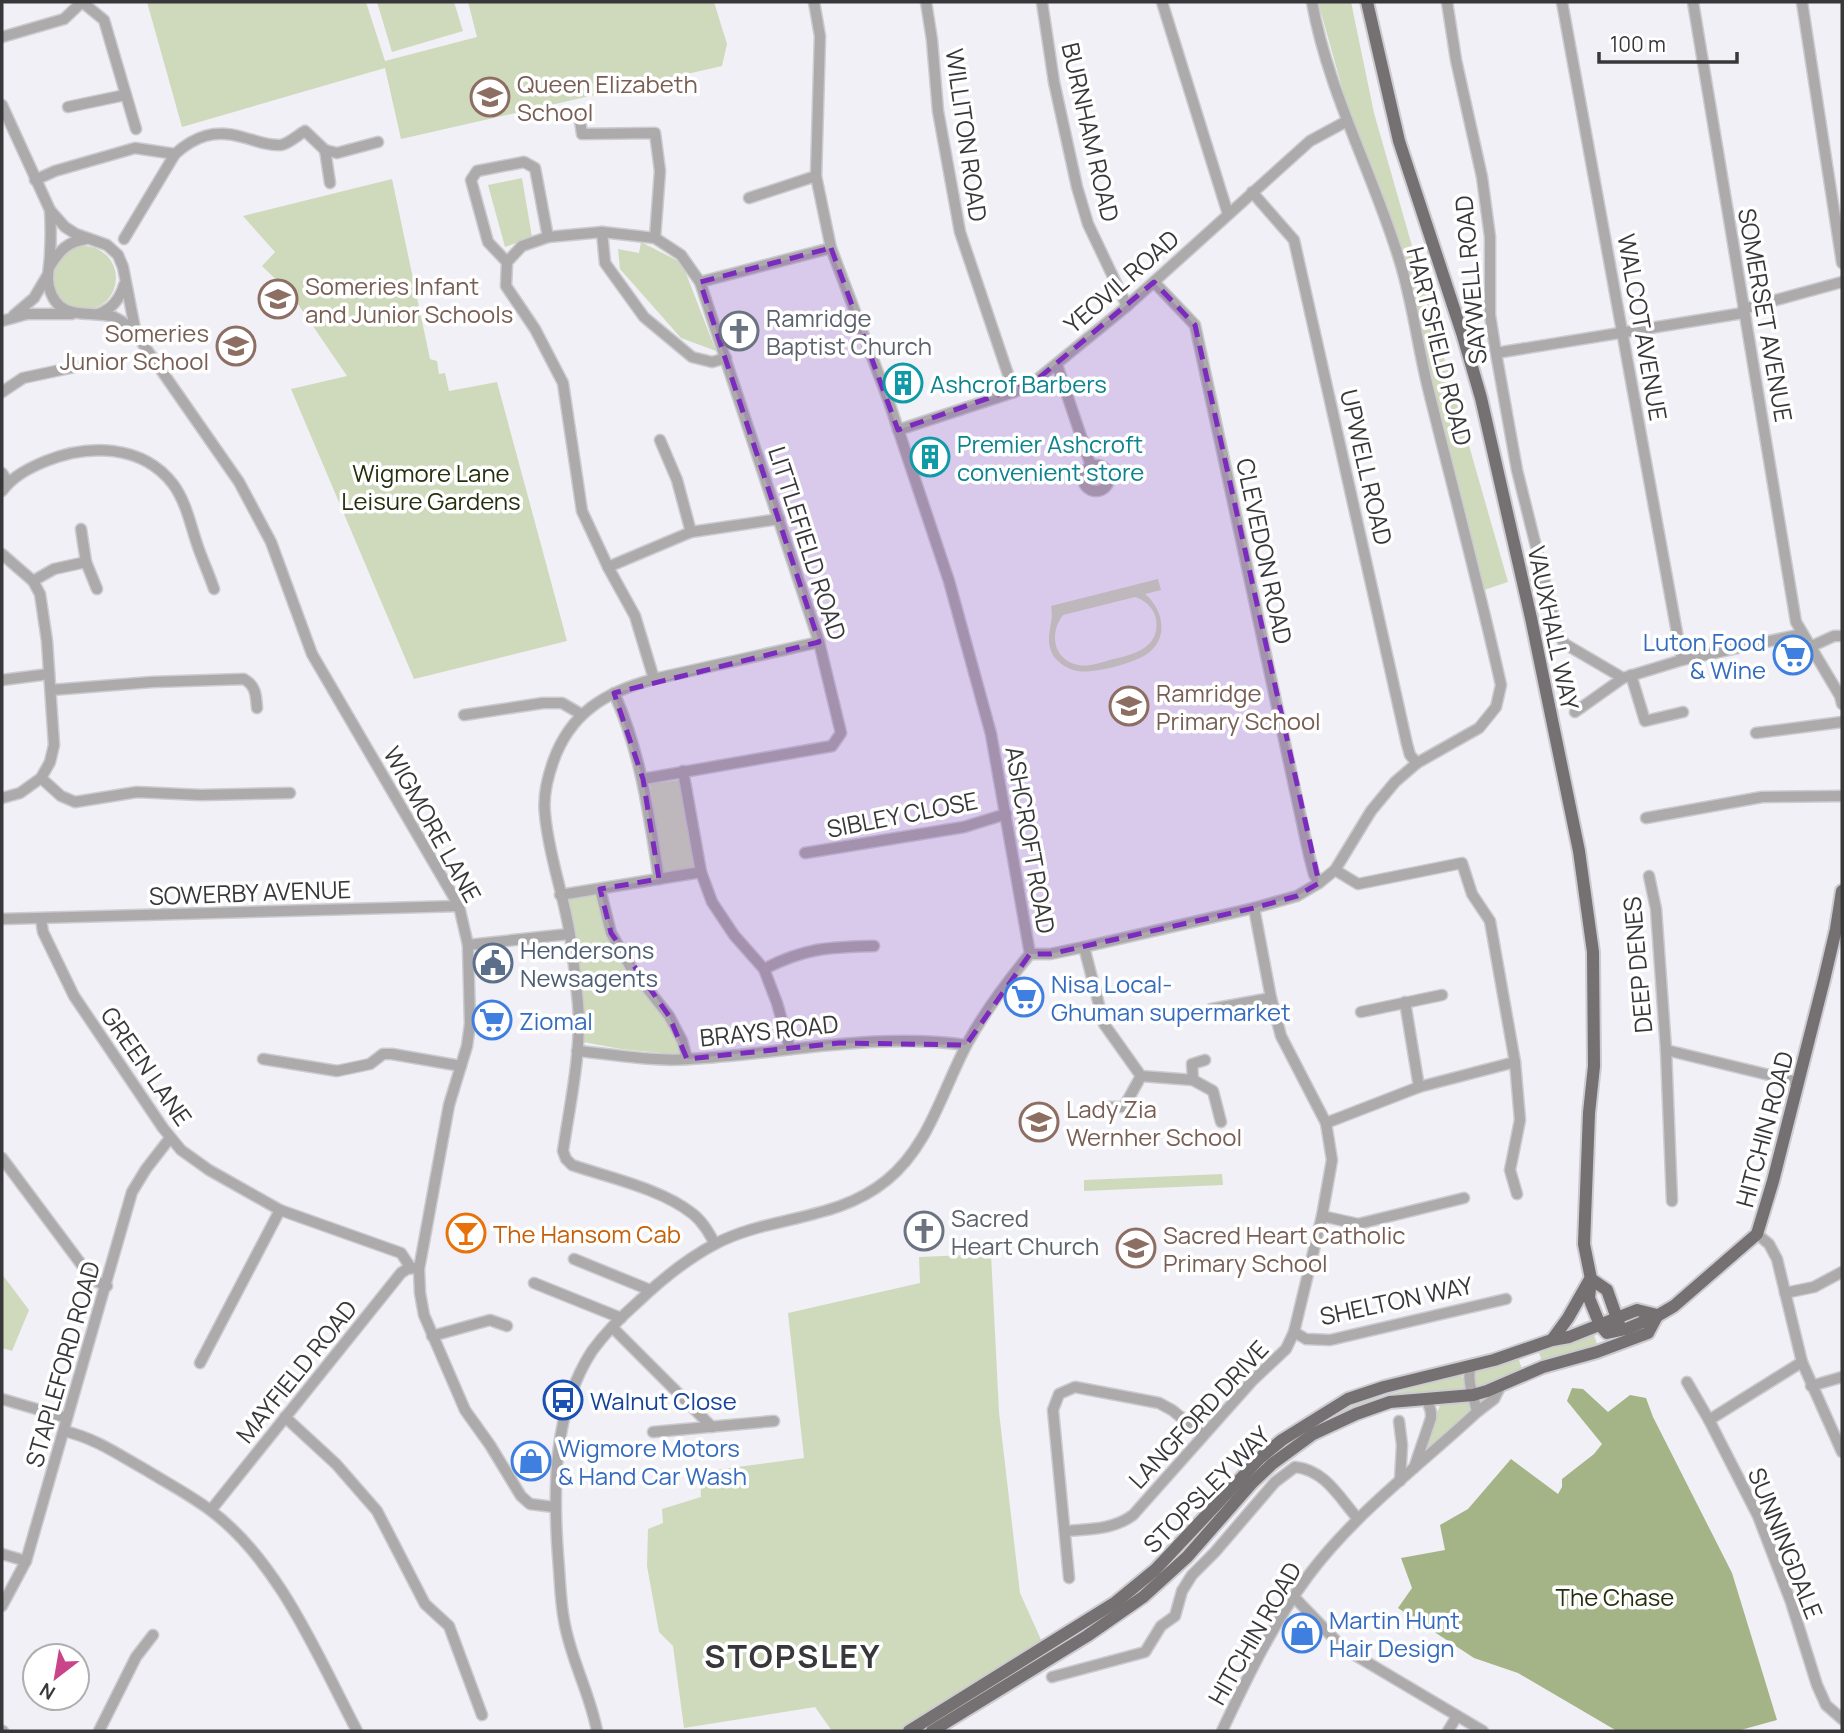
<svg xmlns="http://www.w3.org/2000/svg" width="1844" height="1733" font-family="Manrope,sans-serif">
<rect width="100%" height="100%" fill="#f0f0f6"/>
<!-- green -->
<g fill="#cfdabc" fill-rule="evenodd">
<polygon points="147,2 366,2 385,61 477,37 468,2 714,2 727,44 722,66 401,139 385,68 182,127"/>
<polygon points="377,2 454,2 463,31 392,52"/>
<polygon points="1318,2 1351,2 1374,113 1508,582 1484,590 1442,424 1399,239 1350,116"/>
<polygon points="522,178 532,237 505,247 488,185"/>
<polygon points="392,179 430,359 437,361 439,374 445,373 449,391 497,382 567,641 414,679 291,389 347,376 291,294 262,266 275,252 243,216"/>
<polygon points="641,242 682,263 716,351 681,338 620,269 618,249 639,253"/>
<circle cx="84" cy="278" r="32"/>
<path d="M1158,579L1161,590L1145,594C1164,610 1169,639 1147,654C1135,663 1093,674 1078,671C1070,670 1061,665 1055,658C1042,640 1055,624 1051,606ZM1135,597C1145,600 1154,608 1156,619C1161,649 1131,655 1110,660C1099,663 1089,667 1078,665C1053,660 1049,633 1063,615Z"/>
<polygon points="680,780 695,867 663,872 650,784"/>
<path d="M596,894C600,908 603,923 610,935C633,974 671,1010 681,1055L621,1049L583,1042C585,990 577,950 567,900Z"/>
<polygon points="1222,1174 1223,1185 1084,1191 1084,1180"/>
<polygon points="991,1254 999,1412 1020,1593 1042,1642 902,1731 832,1731 815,1707 684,1728 673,1646 659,1632 647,1566 648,1529 663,1523 662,1509 701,1497 700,1472 804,1458 788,1313 920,1283 919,1257"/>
<polygon points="2,1274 29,1310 12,1351 2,1348"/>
<polygon points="1593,1332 1597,1344 1542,1361 1539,1353"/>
<polygon points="1518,1357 1522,1369 1476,1389 1473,1381 1475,1372"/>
<polygon points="1462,1375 1466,1390 1413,1394 1291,1443 1191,1545 1139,1593 1105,1618 922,1731 916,1731 1160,1572 1273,1453 1325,1419 1361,1402"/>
<polygon points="1468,1401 1472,1404 1468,1414 1429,1449 1425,1449 1430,1430 1441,1403"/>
</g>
<!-- forest -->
<polygon fill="#a4b486" points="1572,1388 1583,1389 1608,1412 1630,1395 1646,1398 1653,1417 1732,1573 1777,1720 1737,1731 1617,1731 1518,1673 1474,1658 1398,1608 1412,1588 1401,1558 1445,1550 1440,1525 1468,1509 1511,1459 1558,1494 1562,1487 1562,1479 1594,1454 1602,1444 1567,1401"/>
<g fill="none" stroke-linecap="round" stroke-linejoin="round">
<defs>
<g id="minor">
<polyline points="82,2 104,20 136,129"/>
<polyline points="926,2 932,40 938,111 960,232 1014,392"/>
<polyline points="1042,2 1054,82 1077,187 1088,224 1127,306"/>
<polyline points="1162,2 1228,214"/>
<polyline points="1447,2 1456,60 1482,177 1490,237 1490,315 1496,353 1517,470 1558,635 1565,644 1623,678 1682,660 1802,634"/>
<polyline points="1562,2 1682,660"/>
<polyline points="1693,2 1796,622 1840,696 1842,704"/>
<polyline points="1802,2 1842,263"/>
<polyline points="2,37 64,19 82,2"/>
<polyline points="2,105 50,210 65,227 76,234 107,245 118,255 123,267 136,334"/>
<polyline points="68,107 125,95"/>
<polyline points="579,114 582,134 655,133 660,171 655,238"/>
<path d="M35,180L55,171L135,148L175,154C195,136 215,129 242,137C254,140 268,146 281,145C288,144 298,135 305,131L325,150"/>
<polyline points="330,183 325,150 337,153 378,142"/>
<polyline points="1252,192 1294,240 1407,744 1410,755 1417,763"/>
<polyline points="749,198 816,176"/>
<path d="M50,210C51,225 51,239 50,254C50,265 46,277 49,287C59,324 89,309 114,317C123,321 129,327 136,334L239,482L271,542L312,654L459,906L468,945L470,1024L467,1046L449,1105L426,1231L419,1269L420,1293L424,1315L465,1410L490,1445L521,1496L530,1504L554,1507"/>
<polyline points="602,232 655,238 681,255 700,282 819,642 841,733 832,746 643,779"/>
<polyline points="124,239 175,154"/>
<polyline points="507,262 488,242 471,180 477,171 524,162 535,168 548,237"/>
<path d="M50,266C60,250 67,242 86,239"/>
<polyline points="700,282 831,248"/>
<polyline points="1154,282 1195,325 1309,855 1314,874 1319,883"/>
<polyline points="1743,309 1842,282"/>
<path d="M98,314C112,309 120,299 124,285"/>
<polyline points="14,315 34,298 47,276"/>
<polyline points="2,321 27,314 72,314"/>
<polyline points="1496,353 1743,313"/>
<polyline points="1057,365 1091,466"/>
<polyline points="2,392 23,378 84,365"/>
<polyline points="898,430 1014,392 1034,382 1127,306 1310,141 1347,121"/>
<polyline points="660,440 677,480 691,532"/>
<circle cx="1096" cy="478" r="13"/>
<polyline points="2,473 8,482"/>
<path d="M2,491C13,476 29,468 46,461C88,444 142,444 173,484C186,502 190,523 197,544C202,559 209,574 214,589"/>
<polyline points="81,529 86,562 97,589"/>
<polyline points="2,554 33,581 40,594 47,641 54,745 50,762 41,778 20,793 2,798"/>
<polyline points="608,567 691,532 779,519"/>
<polyline points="33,581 54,569 86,562"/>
<polyline points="1810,647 1834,636 1842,636"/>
<polyline points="1631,675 1645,721 1683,712"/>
<polyline points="654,679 635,616 608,567 582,511 563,383 535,329 506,286 507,262 522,246 548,237 602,232 605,263 644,317 692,357 712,362 726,358"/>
<polyline points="2,680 49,674"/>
<path d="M51,690L152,682L244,679C256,686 256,695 257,708"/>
<path d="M614,693C641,753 649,815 659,879"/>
<polyline points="1575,712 1623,678"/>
<polyline points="464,715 543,703 562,703 581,714"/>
<polyline points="1756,733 1842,722"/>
<polyline points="683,771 701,872 712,902 734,935 764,969 777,1003 790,1049"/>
<polyline points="41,778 61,796 75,802 137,792 201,795 290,793"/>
<polyline points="1646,818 1762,797 1842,796"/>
<polyline points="805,853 964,827 1006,814"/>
<polyline points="1335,870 1358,884 1462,863 1472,894 1490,921 1515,1062 1520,1120 1510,1170 1517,1194"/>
<polyline points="1649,876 1656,909 1666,1050 1672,1201"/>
<polyline points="600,889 611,933 631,968 669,1016 682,1041 687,1059"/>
<polyline points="560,895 701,872"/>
<polyline points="2,919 459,906"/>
<polyline points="41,919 43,932 74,996 163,1128 181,1150 209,1170 280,1210 401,1253 411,1268"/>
<polyline points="468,945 569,934"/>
<polyline points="1084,947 1104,1024 1141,1076 1193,1080 1213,1091 1221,1122"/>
<path d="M1030,954H1050L1084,947L1254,908L1297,896L1319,883L1335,870L1371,811L1395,782L1417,763L1479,728L1496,707L1501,685C1479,586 1453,489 1429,392C1418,349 1413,304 1400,262C1374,175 1328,92 1312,2"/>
<path d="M764,969C805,948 828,947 874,946"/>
<polyline points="1405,1002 1419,1087"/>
<polyline points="1211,1009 1271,998"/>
<polyline points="1361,1012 1442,995"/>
<polyline points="1666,1050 1798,1082"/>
<path d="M577,1051C614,1054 652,1062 689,1059C781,1054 874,1032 966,1045"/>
<polyline points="263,1059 337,1071 370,1064 383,1054 392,1054 461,1066"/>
<polyline points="1193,1080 1192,1064 1205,1060"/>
<polyline points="1103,1107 1124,1107 1141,1076"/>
<polyline points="1326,1123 1419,1087 1515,1062"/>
<polyline points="2,1158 93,1280 107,1286"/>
<polyline points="1322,1216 1358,1224 1464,1198"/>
<polyline points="1757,1234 1769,1244 1777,1259 1802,1362 1842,1452"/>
<path d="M715,1244C709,1233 703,1222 693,1214C662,1189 610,1178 572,1165L566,1159L563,1151C570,1103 582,1051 578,1003C575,976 573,949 568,924C561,887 548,851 545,814C543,797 547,779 553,762C570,713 605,692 654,679L819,642"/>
<polyline points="574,1259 650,1290"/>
<polyline points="534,1283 621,1318"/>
<polyline points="1785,1293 1814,1287 1842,1272"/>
<polyline points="613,1328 712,1427"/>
<polyline points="1294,1332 1306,1339 1330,1340 1506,1299"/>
<polyline points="432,1336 490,1320 507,1326"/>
<polyline points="200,1363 280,1210"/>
<path d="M1471,1366C1466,1381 1474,1396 1477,1412"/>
<polyline points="1687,1382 1709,1420 1758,1516 1791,1602 1817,1685 1826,1705 1842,1719"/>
<polyline points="1811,1386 1842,1377"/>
<polyline points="2,1399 67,1418"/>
<polyline points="285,1417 336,1464 377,1511 425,1604 449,1626 482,1715"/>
<polyline points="1709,1420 1802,1362"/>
<polyline points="1399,1421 1402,1445 1400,1481"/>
<path d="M64,1431C95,1438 119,1455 146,1470C167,1483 190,1495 210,1510C279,1561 318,1657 357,1731"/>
<polyline points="653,1432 774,1421"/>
<polyline points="1414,1468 1431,1418 1431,1412 1427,1399"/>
<polyline points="211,1510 401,1273 407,1269 415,1268"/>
<path d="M1065,1531C1088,1529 1113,1530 1133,1515L1253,1380L1286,1349L1294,1332L1322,1216L1332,1160L1326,1123L1281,1036L1271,998L1254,908"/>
<polyline points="2,1554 26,1561"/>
<polyline points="1069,1578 1053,1410 1059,1394 1075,1387 1159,1403 1172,1410 1203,1435"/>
<polyline points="1294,1597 1343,1648 1483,1731"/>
<polyline points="2,1606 26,1561 132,1192 146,1169 170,1138"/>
<path d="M1052,1677L1145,1652L1161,1626L1175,1616L1182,1591L1192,1575L1215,1552L1275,1482L1295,1467C1325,1470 1339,1497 1358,1519"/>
<polyline points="2,1731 3,1731"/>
<polyline points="99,1731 136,1657 153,1635"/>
<path d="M597,1731C590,1693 570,1658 564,1620C560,1599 560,1577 558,1556C553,1488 553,1411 592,1351C605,1333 622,1316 639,1301C662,1279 687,1259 715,1244C770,1215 836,1222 887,1180C929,1146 942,1091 967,1044C985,1011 1006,983 1030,954L991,734L949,581L888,399L831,248L816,176L820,36L814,2"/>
<path d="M1222,1731C1247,1678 1273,1623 1308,1576C1355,1513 1420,1465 1477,1412L1494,1399L1501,1385"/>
<polyline points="1448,1731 1457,1716"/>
</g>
<g id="major">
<polyline points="1367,2 1399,141 1463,336 1481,398 1531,618 1579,851 1593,952 1594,1066 1589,1113 1584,1244 1591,1279 1589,1298 1600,1325 1607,1333 1626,1329 1657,1316 1674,1306 1757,1234 1773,1181 1824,980 1836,929 1842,891"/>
<polyline points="1591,1279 1607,1290 1619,1324"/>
<polyline points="1552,1340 1568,1318 1589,1281"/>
<polyline points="909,1731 1116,1602 1155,1570 1260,1458 1282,1440 1348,1399 1384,1387 1494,1360 1552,1340 1569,1337 1637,1310 1657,1315"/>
<polyline points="932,1731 1087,1636 1143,1597 1187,1557 1251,1484 1272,1464 1313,1434 1356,1414 1390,1402 1473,1395 1487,1391 1543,1367 1597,1352 1648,1333 1657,1316"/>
</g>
</defs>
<!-- minor casing -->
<use href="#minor" stroke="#cbcbd0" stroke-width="13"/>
<!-- major casing -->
<use href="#major" stroke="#cbcbd0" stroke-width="16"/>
<!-- minor -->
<use href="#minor" stroke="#adaaab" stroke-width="10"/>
<!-- major -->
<use href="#major" stroke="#757071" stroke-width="12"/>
</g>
<!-- marked area -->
<path fill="#7b2cbf" fill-opacity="0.2" stroke="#7b2cbf" stroke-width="5" stroke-dasharray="14 9" stroke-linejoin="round" d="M831,248L898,430L1034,382L1154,282L1195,325L1319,883L1297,896L1254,908L1050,954H1030L966,1045L839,1043L687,1059L669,1016L611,933L600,889L659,879L643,779L614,693L819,642L700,282Z"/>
<!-- icons -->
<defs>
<symbol id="school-ring" viewBox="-11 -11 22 22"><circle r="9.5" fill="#fff" stroke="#8d6e63" stroke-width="1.5"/><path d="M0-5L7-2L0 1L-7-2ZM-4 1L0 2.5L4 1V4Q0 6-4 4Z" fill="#8d6e63"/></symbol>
<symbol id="church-ring" viewBox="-11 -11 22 22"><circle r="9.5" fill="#fff" stroke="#6b7280" stroke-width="1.5"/><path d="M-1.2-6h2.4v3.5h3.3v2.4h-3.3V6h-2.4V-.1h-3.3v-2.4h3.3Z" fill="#6b7280"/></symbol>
<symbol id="building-ring" viewBox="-11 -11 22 22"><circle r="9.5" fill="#fff" stroke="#0f9aa8" stroke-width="1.5"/><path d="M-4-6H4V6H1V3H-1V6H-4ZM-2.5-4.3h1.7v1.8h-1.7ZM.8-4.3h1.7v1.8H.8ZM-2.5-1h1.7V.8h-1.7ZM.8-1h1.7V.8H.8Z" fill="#0f9aa8"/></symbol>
<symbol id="supermarket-ring" viewBox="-11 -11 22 22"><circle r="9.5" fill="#fff" stroke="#3f7fe0" stroke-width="1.5"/><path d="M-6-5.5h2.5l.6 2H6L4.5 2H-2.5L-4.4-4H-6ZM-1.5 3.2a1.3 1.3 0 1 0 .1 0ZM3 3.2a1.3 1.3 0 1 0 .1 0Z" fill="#3f7fe0"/></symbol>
<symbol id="civic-ring" viewBox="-11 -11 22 22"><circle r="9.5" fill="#fff" stroke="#5c6f8a" stroke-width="1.5"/><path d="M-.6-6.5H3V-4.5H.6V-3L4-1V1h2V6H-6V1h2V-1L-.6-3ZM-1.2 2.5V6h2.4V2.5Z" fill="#5c6f8a"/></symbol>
<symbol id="bar-ring" viewBox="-11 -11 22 22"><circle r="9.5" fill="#fff" stroke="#e8710a" stroke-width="1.5"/><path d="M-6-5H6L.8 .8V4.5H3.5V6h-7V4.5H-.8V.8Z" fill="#e8710a"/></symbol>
<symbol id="bus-ring" viewBox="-11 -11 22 22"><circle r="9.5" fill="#fff" stroke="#1a4fb4" stroke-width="1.5"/><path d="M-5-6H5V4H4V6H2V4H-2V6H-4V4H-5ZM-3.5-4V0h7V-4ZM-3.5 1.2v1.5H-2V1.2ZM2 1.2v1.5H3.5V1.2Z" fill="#1a4fb4"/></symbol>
<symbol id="shop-ring" viewBox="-11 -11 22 22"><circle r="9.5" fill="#fff" stroke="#3f7fe0" stroke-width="1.5"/><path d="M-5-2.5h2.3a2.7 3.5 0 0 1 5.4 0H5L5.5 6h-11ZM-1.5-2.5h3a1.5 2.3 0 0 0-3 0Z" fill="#3f7fe0"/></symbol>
</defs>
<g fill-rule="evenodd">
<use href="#school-ring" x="468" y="75" width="44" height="44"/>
<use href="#school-ring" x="256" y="277" width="44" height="44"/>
<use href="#church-ring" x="717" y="309" width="44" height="44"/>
<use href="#school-ring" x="214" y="324" width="44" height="44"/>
<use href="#building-ring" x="881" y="361" width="44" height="44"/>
<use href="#building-ring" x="908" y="435" width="44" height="44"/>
<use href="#supermarket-ring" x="1771" y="633" width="44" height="44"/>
<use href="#school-ring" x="1107" y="684" width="44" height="44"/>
<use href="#civic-ring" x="471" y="941" width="44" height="44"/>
<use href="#supermarket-ring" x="1002" y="975" width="44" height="44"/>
<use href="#supermarket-ring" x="470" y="998" width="44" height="44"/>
<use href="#school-ring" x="1017" y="1100" width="44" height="44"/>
<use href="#church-ring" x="902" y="1209" width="44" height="44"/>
<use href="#bar-ring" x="444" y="1211" width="44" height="44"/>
<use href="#school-ring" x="1114" y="1226" width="44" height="44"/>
<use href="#bus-ring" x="541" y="1378" width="44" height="44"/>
<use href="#shop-ring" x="509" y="1439" width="44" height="44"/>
<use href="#shop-ring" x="1280" y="1611" width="44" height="44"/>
</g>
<g text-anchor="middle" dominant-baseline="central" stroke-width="7" stroke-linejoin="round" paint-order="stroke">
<!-- education labels -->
<g font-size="24" fill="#785e54" stroke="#fff" text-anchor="start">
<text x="517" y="83">Queen Elizabeth<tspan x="517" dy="28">School</tspan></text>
<text x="305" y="285">Someries Infant<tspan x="305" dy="28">and Junior Schools</tspan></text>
<text x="209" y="332" text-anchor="end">Someries<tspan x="209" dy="28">Junior School</tspan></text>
<text x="1156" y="692">Ramridge<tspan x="1156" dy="28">Primary School</tspan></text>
<text x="1066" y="1108">Lady Zia<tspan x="1066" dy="28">Wernher School</tspan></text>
<text x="1163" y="1234">Sacred Heart Catholic<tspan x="1163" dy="28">Primary School</tspan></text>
</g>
<!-- street labels -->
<g font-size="24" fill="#38383a" stroke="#fff">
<text transform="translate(1091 132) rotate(77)">BURNHAM ROAD</text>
<text transform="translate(967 135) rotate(82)">WILLITON ROAD</text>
<text transform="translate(1470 280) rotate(-95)">SAYWELL ROAD</text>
<text transform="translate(1121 281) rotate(-41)">YEOVIL ROAD</text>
<text transform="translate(1766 315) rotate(80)">SOMERSET AVENUE</text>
<text transform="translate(1643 327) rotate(80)">WALCOT AVENUE</text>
<text transform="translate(1440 346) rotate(76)">HARTSFIELD ROAD</text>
<text transform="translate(1367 467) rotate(77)">UPWELL ROAD</text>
<text transform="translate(808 543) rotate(72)">LITTLEFIELD ROAD</text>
<text transform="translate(1265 551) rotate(78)">CLEVEDON ROAD</text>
<text transform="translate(1554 628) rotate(78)">VAUXHALL WAY</text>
<text transform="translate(902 814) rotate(-11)">SIBLEY CLOSE</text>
<text transform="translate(433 824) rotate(61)">WIGMORE LANE</text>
<text transform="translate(1031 840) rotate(80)">ASHCROFT ROAD</text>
<text transform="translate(250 892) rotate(-2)">SOWERBY AVENUE</text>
<text transform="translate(1637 965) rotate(-95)">DEEP DENES</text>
<text transform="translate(769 1030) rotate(-6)">BRAYS ROAD</text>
<text transform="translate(147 1066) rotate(55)">GREEN LANE</text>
<text transform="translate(1764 1129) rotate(-75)">HITCHIN ROAD</text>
<text transform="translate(1396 1300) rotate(-12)">SHELTON WAY</text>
<text transform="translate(62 1364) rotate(-74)">STAPLEFORD ROAD</text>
<text transform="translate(296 1371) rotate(-51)">MAYFIELD ROAD</text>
<text transform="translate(1198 1414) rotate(-47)">LANGFORD DRIVE</text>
<text transform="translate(1206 1489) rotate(-45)">STOPSLEY WAY</text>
<text transform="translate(1786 1543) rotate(68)">SUNNINGDALE</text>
<text transform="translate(1254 1633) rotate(-60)">HITCHIN ROAD</text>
</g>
<!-- worship labels -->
<g font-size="24" fill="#5b616d" stroke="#fff" text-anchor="start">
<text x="766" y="317">Ramridge<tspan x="766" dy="28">Baptist Church</tspan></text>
<text x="951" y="1217">Sacred<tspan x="951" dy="28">Heart Church</tspan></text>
</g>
<!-- culture labels -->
<g font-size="24" fill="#0d838f" stroke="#fff" text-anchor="start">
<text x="930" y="383">Ashcrof Barbers</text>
<text x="957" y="443">Premier Ashcroft<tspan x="957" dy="28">convenient store</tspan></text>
</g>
<!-- park labels -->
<g font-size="24" fill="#252f0c" stroke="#fff">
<text x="431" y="472">Wigmore Lane<tspan x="431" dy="28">Leisure Gardens</tspan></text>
<text x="1615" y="1596">The Chase</text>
</g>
<!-- shop labels -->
<g font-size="24" fill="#366cbe" stroke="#fff" text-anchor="start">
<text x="1766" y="641" text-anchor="end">Luton Food<tspan x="1766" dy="28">&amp; Wine</tspan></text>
<text x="1051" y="983">Nisa Local-<tspan x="1051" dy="28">Ghuman supermarket</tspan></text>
<text x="519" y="1020">Ziomal</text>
<text x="558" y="1447">Wigmore Motors<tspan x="558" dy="28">&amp; Hand Car Wash</tspan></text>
<text x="1329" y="1619">Martin Hunt<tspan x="1329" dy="28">Hair Design</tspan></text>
</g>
<!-- service labels -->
<g font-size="24" fill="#4e5e75" stroke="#fff" text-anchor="start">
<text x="520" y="949">Hendersons<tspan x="520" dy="28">Newsagents</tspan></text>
</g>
<!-- food labels -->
<g font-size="24" fill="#c56008" stroke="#fff" text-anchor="start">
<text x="493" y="1233">The Hansom Cab</text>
</g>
<!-- transit labels -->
<g font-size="24" fill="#164399" stroke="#fff" text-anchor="start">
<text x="590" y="1400">Walnut Close</text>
</g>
<!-- district labels -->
<g font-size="32" font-weight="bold" letter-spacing="2" fill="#38383a" stroke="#fff">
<text x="793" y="1656">STOPSLEY</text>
</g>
</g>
<!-- border -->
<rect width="1844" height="1733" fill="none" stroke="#38383a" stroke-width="7"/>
<!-- north arrow -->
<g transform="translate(56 1677) rotate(211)"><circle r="33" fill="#ffffff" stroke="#afafb0" stroke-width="2"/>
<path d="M0-5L12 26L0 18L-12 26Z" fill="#c94488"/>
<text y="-10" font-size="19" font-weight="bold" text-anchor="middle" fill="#38383a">N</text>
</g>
<!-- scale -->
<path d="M1599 52v10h138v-10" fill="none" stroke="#38383a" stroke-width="3.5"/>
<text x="1610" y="52" font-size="21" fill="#38383a" stroke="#ffffff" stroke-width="5" paint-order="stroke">100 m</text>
</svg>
